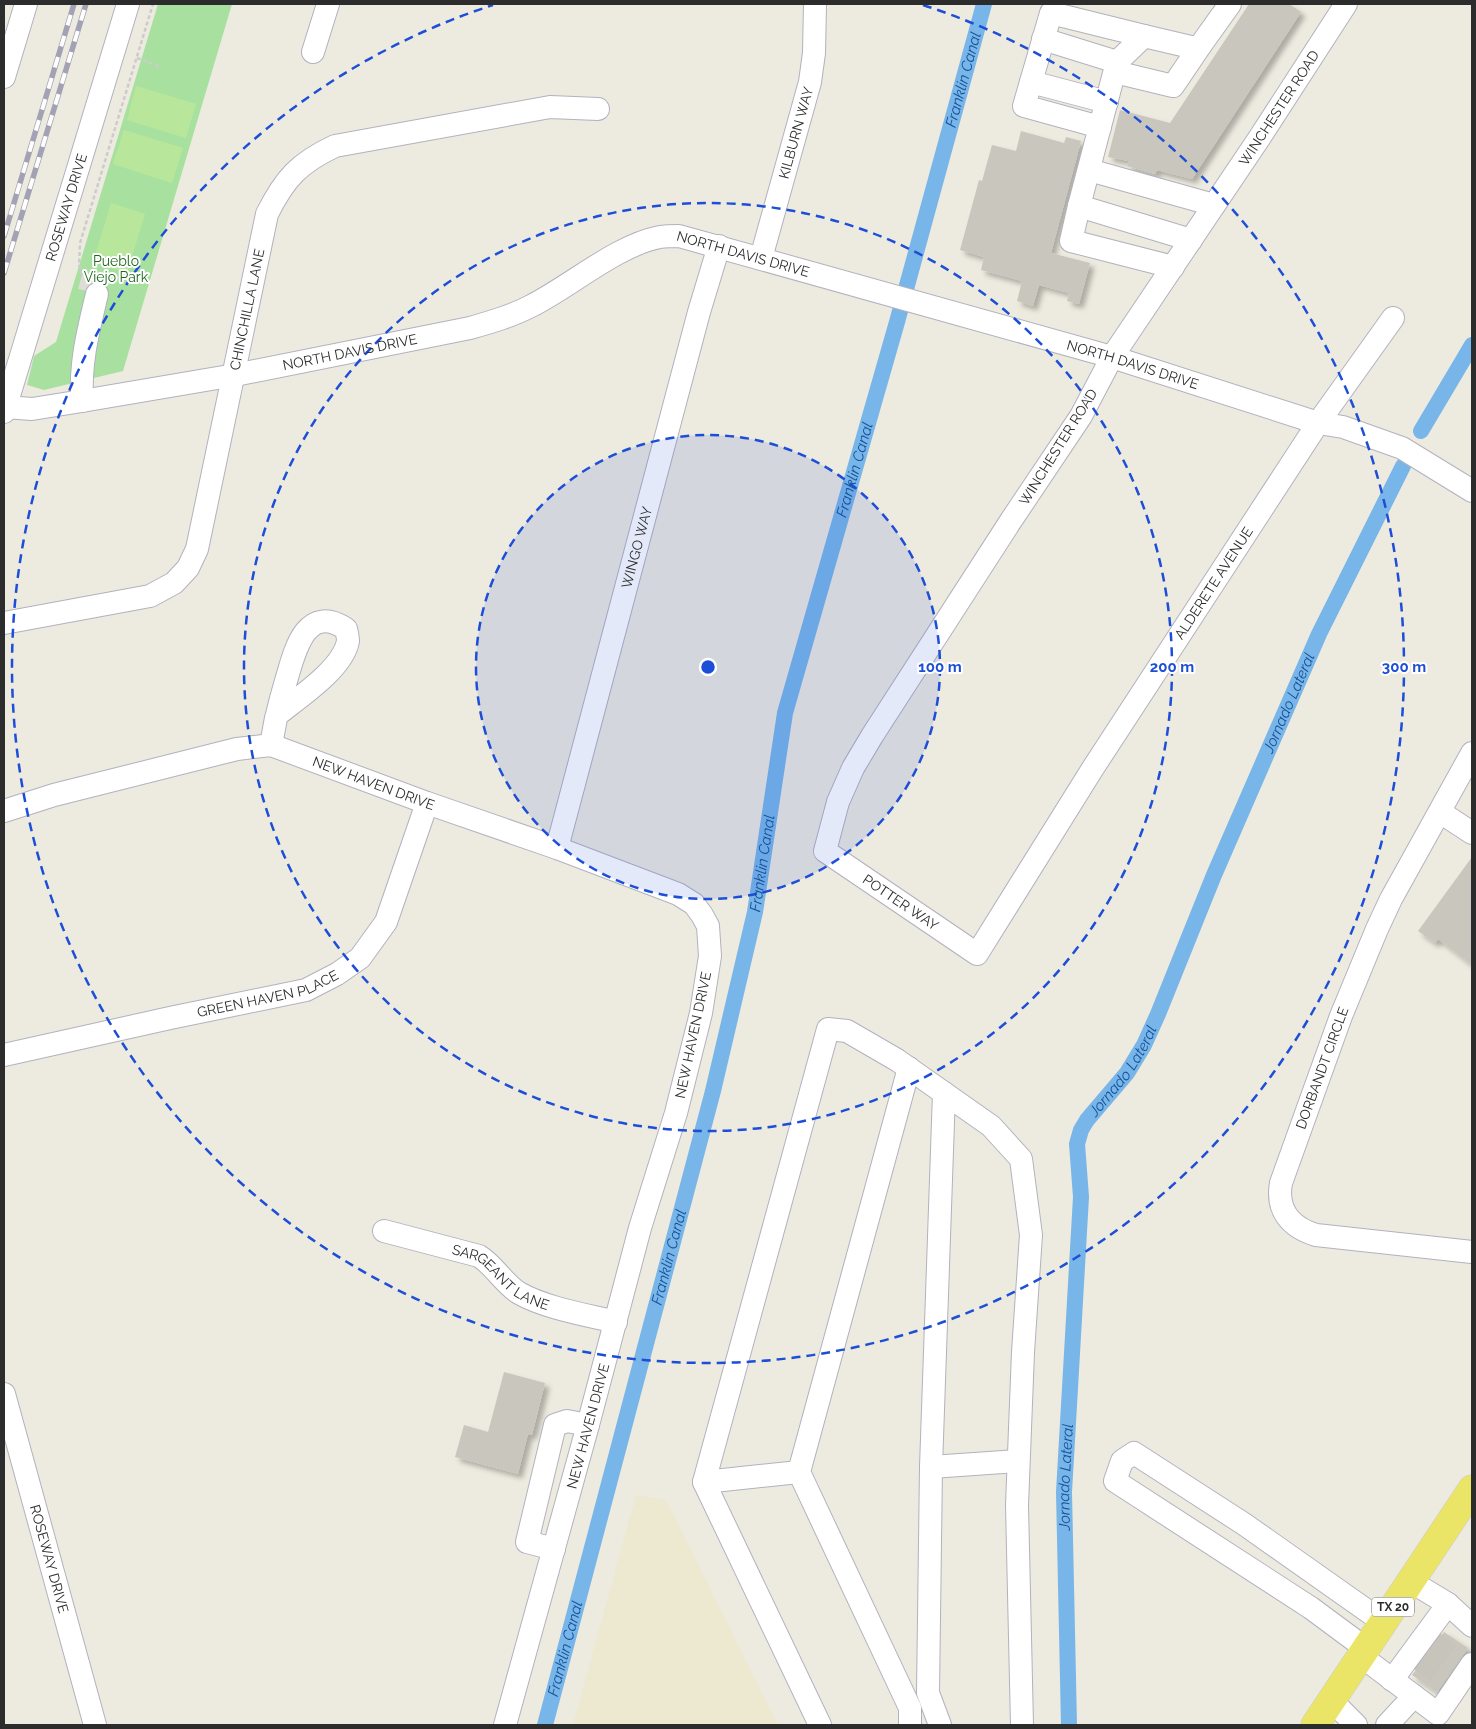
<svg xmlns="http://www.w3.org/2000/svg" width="1476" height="1729" font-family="Raleway,sans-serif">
<defs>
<filter id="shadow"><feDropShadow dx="4.5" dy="4.5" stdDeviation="2.5" flood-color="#0004"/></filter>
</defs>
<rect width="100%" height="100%" fill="#edeadf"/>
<!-- education -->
<polygon fill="#ede9d0" points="636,1495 666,1500 778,1725 573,1725"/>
<!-- green -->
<polygon fill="#a8e19f" points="158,4 232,4 123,371 44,390 27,385 34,356 56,342"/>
<!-- pitch -->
<g fill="#b8e79b">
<polygon points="136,86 196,104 186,138 127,120"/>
<polygon points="124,130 183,148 172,183 113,164"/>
<polygon points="111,203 145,214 127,273 93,262"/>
</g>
<!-- plaza -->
<polygon fill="#dddcd6" points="105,273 109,275 104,295 78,289 82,275 102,281"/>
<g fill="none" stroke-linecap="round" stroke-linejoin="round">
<!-- canal -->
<g stroke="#78b5e9" stroke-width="16">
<polyline points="1421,431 1472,345"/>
<path id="s1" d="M545,1725L713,1091L755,912L785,713L897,322L984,4"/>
<path id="s2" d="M1069,1725L1064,1492L1081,1197L1077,1144L1081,1130L1087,1120L1127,1073L1144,1045L1158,1014L1214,875L1319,634L1403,466"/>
</g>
</g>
<!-- building -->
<g fill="#c9c6be" filter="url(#shadow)">
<polygon points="1249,4 1289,4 1301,12 1192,179 1157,170 1155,174 1127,166 1129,161 1108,157 1120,110 1170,123"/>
<polygon points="1021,131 1064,143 1066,137 1081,141 1051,253 1090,263 1079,304 1067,301 1069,293 1039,285 1033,306 1017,301 1022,281 981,270 984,257 960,250 979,180 982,181 992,145 1016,151"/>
<polygon points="1472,857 1472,965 1438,939 1435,943 1418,931"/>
<polygon points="504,1372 545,1383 532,1435 528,1434 518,1474 455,1457 464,1425 488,1432"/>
<polygon points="1444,1632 1468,1648 1437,1692 1412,1675"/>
</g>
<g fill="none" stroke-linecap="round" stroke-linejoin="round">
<!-- minor-tunnel -->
<g stroke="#c6c4bb" stroke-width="22" stroke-dasharray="22 11" stroke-linecap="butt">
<polyline points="1432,1641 1459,1661"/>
<polyline points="1419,1659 1447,1679"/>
</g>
<defs>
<g id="minor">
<path id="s3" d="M1346,4L1260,137L1112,357L1081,416L1010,522L872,736L853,768L838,802L825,851L977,954L1093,768L1318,423L1393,318"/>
<polyline points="1043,39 1117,62"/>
<polyline points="313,52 328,4"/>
<polyline points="1115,72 1173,86 1200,46"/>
<polyline points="4,77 26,4"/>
<polyline points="1031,82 1107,102"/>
<polyline points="1100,127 1024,106 1051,13 1144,36"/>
<polyline points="1089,170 1214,205"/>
<polyline points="1079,206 1071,241 1173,267"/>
<polyline points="1191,240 1079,206 1117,62 1144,36 1195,48 1200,46 1230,4"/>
<path id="s4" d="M761,258L810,82L814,53L815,4"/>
<path d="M82,401C80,361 88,332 97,294"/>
<path id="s5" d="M5,407L32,409L82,401L235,375L470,328C491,322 512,316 531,306C571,286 617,245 660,237C666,236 673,236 679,236L1112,357L1318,423L1343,427L1402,448L1472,491"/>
<path id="s6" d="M4,412L128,4"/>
<path id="s7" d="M4,623L150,596L174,583L188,568L197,549L267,214C285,178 299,163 335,146L550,107L598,109"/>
<path d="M271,745L276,718L277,715C280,701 284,688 288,674C296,646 308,604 346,629C347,633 348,637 348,641C343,669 298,698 277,715"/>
<path d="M1472,753L1391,899L1377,929L1341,1016L1281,1183C1276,1210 1290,1227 1316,1235L1472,1252"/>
<path id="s8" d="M4,811L54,795L237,749L271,745L427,803L557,848L678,894L694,904L702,915L708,926L710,956L701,1013L676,1113L640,1228L588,1425L505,1725"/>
<polyline points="1440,812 1472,833"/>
<path id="s9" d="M557,848L699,312L719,246"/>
<path id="s10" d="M4,1055L170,1018L306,990L337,974L360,958L386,922L427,803"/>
<polyline points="909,1068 799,1472 910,1708 910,1725"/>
<path id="s11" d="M384,1231L479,1256C495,1266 503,1283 519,1293C545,1308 587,1315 616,1322"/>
<path id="s12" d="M4,1394L95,1725"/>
<polyline points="931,1467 1018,1461"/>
<polyline points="704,1482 799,1472"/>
<polyline points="554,1549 527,1542 555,1425 567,1421 588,1425"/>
<polyline points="1410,1581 1448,1604 1472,1626"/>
<polyline points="1365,1648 1311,1608 1115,1481 1122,1461 1134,1453 1244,1524 1383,1622"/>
<polyline points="1361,1656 1438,1714 1472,1664"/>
<polyline points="1392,1680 1448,1604"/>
<polyline points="1331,1700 1356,1725"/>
<polyline points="820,1725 704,1482 828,1029 847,1031 897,1060 991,1126 1021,1159 1031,1235 1023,1352 1017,1505 1022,1725"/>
<polyline points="940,1725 928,1693 931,1467 944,1093"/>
<polyline points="1387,1725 1414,1696"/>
</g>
<polyline id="major" points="1315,1725 1472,1489"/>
</defs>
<!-- minor casing -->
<use href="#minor" stroke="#b2b2bf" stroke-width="24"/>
<!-- major casing -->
<use href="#major" stroke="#ccc" stroke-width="29"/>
<!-- path -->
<g stroke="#ccc" stroke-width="2.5" stroke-dasharray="4 2.5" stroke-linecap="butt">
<polyline points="137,58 161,67"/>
<polyline points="82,275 79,265 80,243 153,4"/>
</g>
<!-- minor -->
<use href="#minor" stroke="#fff" stroke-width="22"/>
<!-- major -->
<use href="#major" stroke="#ebe567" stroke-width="28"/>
<defs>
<g id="rail">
<polyline points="4,236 74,4"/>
<polyline points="4,273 86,4"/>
</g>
</defs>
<!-- rail casing -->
<use href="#rail" stroke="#a3a2b5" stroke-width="5.5"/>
<!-- rail -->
<use href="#rail" stroke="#fff" stroke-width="4" stroke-dasharray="11" stroke-linecap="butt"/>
</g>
<!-- distance rings -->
<circle cx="708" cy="667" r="232" fill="#1d4ed8" fill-opacity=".12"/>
<g fill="none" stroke="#1d4ed8" stroke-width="2.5" stroke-dasharray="9 6">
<circle cx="708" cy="667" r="232"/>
<circle cx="708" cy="667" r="464"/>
<path d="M923 5A696 696 0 1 1 493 5"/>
</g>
<g text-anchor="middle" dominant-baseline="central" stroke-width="4" stroke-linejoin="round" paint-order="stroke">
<!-- shield labels -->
<rect fill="#fff" stroke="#6b6b6b" stroke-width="1" x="1372" y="1597.5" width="42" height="19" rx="4"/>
<g font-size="12" font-weight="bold" fill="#2c2c2c">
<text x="1393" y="1607">TX 20</text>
</g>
<!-- street labels -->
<g font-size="14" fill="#2c2c2c" stroke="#fff">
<text transform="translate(1279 108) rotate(-57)">WINCHESTER ROAD</text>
<text stroke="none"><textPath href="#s4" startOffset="130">KILBURN WAY</textPath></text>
<text stroke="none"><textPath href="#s6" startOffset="214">ROSEWAY DRIVE</textPath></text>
<text stroke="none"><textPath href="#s5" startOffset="770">NORTH DAVIS DRIVE</textPath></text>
<text stroke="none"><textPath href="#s7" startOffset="462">CHINCHILLA LANE</textPath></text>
<text stroke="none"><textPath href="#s5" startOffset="350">NORTH DAVIS DRIVE</textPath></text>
<text stroke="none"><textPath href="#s5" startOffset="1175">NORTH DAVIS DRIVE</textPath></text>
<text transform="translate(1058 447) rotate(-58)">WINCHESTER ROAD</text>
<text stroke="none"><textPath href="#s9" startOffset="311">WINGO WAY</textPath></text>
<text stroke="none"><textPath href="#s3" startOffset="1621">ALDERETE AVENUE</textPath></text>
<text stroke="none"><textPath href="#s8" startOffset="385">NEW HAVEN DRIVE</textPath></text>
<text stroke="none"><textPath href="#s3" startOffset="1089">POTTER WAY</textPath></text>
<text stroke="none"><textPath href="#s10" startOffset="271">GREEN HAVEN PLACE</textPath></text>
<text transform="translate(693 1035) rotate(-78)">NEW HAVEN DRIVE</text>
<text transform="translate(1322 1068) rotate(-70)">DORBANDT CIRCLE</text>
<text stroke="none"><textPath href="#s11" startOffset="128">SARGEANT LANE</textPath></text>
<text transform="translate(588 1426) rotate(-75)">NEW HAVEN DRIVE</text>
<text stroke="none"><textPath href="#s12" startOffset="171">ROSEWAY DRIVE</textPath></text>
</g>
<!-- park labels -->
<g font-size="14" fill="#1f671e" stroke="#fff">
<text x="116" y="261">Pueblo<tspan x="116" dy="16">Viejo Park</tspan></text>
</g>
<!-- water labels -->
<g font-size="15" font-style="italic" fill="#145198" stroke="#fff">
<text stroke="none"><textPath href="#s1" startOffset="1699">Franklin Canal</textPath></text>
<text stroke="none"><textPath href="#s1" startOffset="1294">Franklin Canal</textPath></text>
<text stroke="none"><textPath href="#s2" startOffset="1074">Jornado Lateral</textPath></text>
<text stroke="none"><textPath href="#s1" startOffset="889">Franklin Canal</textPath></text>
<text stroke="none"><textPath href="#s2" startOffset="669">Jornado Lateral</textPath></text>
<text stroke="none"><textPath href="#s1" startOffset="484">Franklin Canal</textPath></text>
<text stroke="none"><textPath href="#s2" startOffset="248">Jornado Lateral</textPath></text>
<text stroke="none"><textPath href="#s1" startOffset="79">Franklin Canal</textPath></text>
</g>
</g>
<circle cx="708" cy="667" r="8" fill="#1d4ed8" stroke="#fff" stroke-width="2.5"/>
<g font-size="15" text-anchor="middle" font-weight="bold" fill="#1d4ed8" stroke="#fff" stroke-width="4" stroke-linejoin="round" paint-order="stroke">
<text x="940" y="672">100 m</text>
<text x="1172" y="672">200 m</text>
<text x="1404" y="672">300 m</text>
</g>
<!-- border -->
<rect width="1476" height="1729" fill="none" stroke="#2c2c2c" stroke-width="10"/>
</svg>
